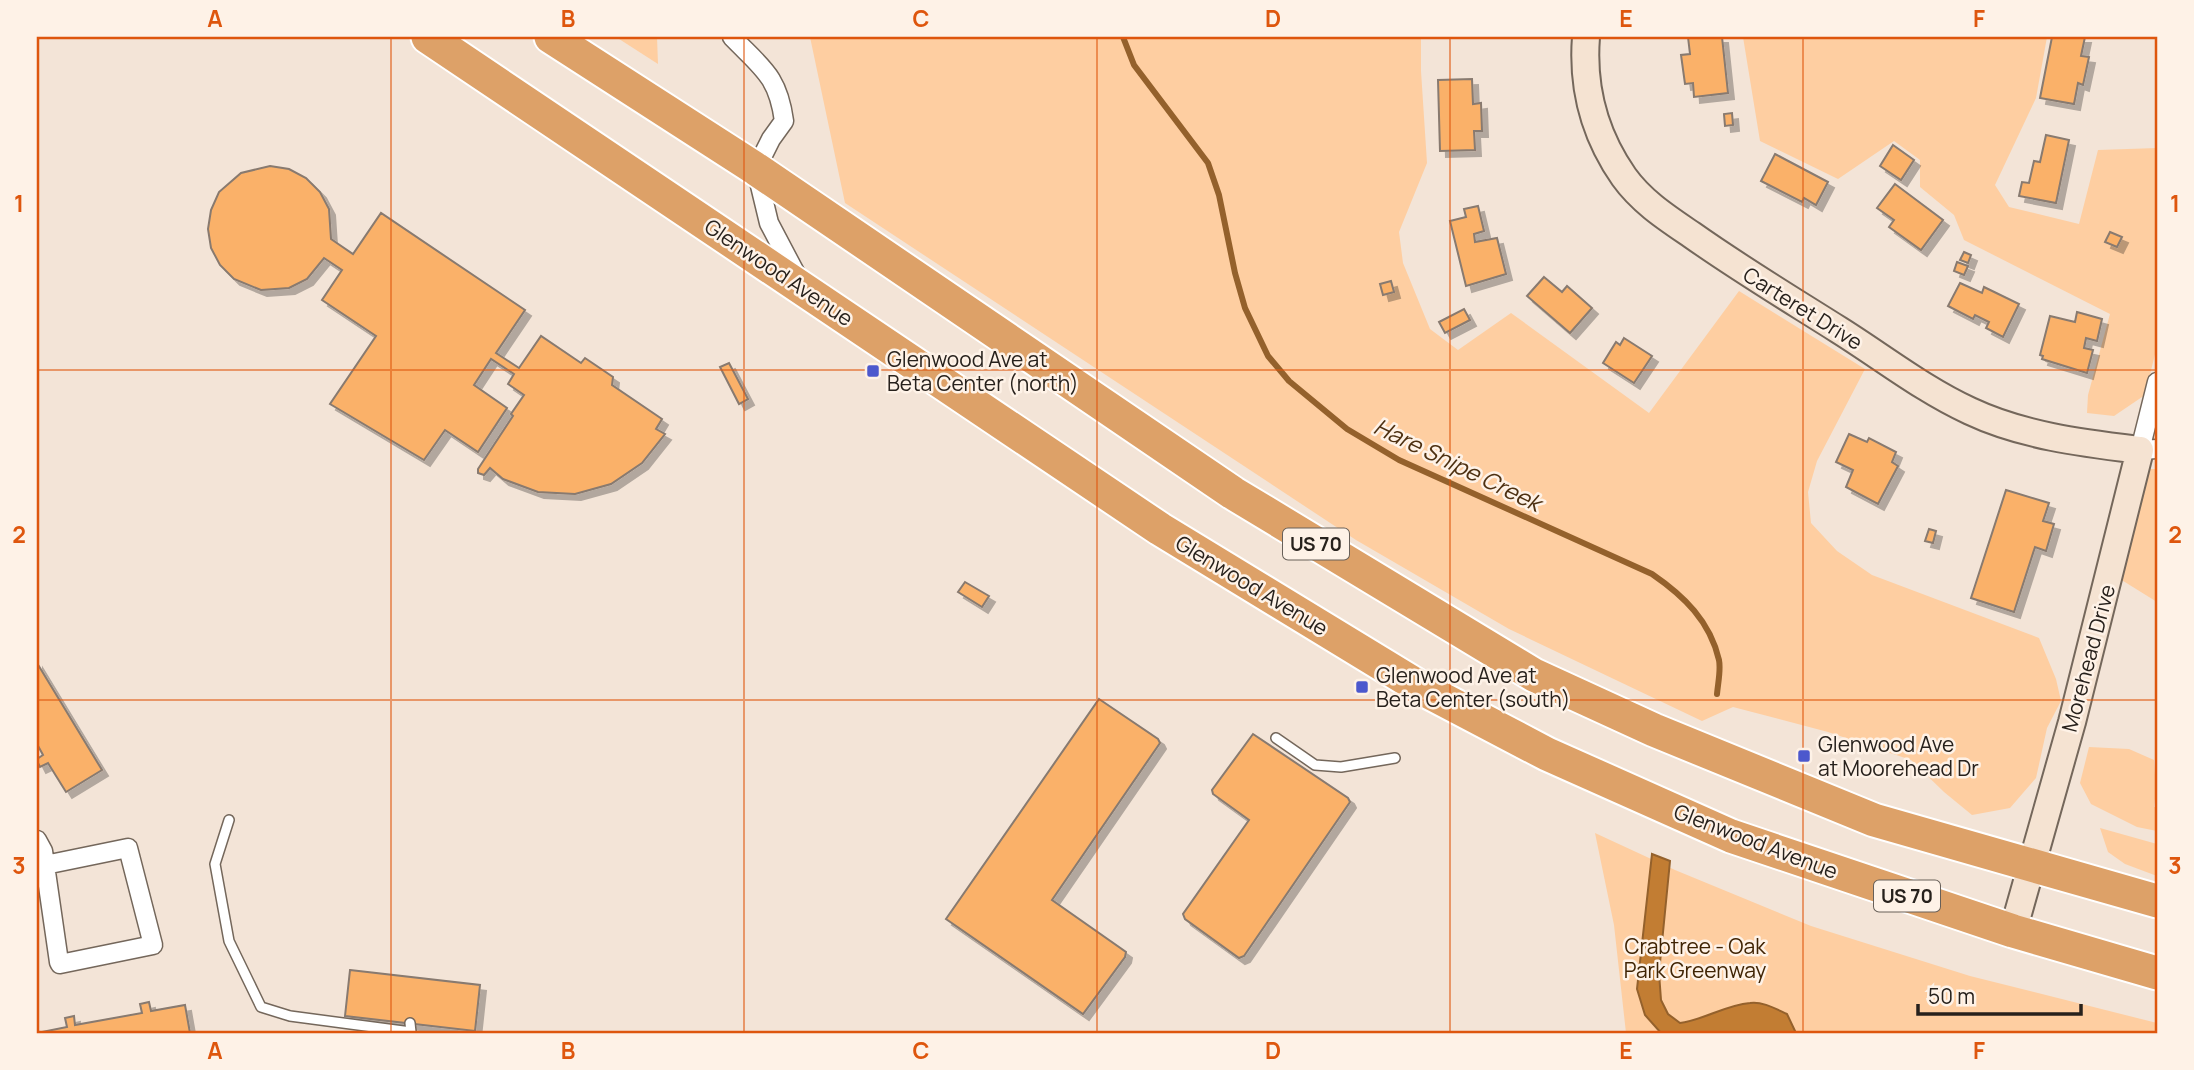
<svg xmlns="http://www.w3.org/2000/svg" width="2194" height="1070" font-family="Manrope,sans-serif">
<defs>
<filter id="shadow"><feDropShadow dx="6" dy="6" stdDeviation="0" flood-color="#0004"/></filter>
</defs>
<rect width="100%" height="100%" fill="#f3e4d7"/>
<!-- green -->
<g fill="#fecea1">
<polygon points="616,37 657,37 658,64"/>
<polygon points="810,37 1421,37 1421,71 1427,163 1399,232 1403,263 1430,329 1458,350 1511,313 1649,413 1739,291 1865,369 1817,461 1808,492 1811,523 1837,551 1872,575 2039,638 2056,679 2061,701 2047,728 2036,778 2010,808 1972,815 1944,792 1911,760 1828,732 1733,707 1702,721 1509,629 1356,540 845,203"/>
<polygon points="1743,37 2047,37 2036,98 1995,185 2009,207 2079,224 2098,150 2157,148 2157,346 2145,395 2114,416 2087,413 2088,395 2110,314 1964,240 1954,215 1920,187 1920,160 1894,141 1838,179 1760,141"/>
<polygon points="2148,469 2157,469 2157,602 2120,579"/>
<polygon points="2089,747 2129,749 2154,760 2156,790 2154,807 2157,807 2157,831 2137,827 2091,804 2080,783"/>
<polygon points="2100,828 2157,844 2157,876 2125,864 2108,852"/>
<polygon points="1595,833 1675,870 1811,926 1970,976 2157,1023 2157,1033 1626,1033 1614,925"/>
</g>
<!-- water -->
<path fill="#c27d33" stroke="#94612c" stroke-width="2" d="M1652,854L1670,861L1659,973L1661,1000L1668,1014L1680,1023C1704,1020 1725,1005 1750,1003C1762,1001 1776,1009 1787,1014L1796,1033H1661L1645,1015L1637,989Z"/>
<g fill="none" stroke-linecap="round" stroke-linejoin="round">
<!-- stream -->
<path stroke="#94612c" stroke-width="6" d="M1123,37L1134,65L1208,163L1219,195L1235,273L1245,308L1268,356L1289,381L1347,429L1399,460L1652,574C1684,596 1710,621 1719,660C1721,670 1718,683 1717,694"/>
</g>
<!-- building -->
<g fill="#fab169" stroke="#887a6f" stroke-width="2" filter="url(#shadow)">
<polygon points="1688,37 1722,37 1728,93 1694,97 1693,83 1685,84 1681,55 1690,54"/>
<polygon points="2052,37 2085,37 2081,56 2089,57 2083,85 2078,83 2074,104 2040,98"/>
<polygon points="1472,79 1473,104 1481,103 1482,131 1474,131 1475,150 1440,151 1438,80"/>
<polygon points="1732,113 1733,125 1725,126 1724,114"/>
<polygon points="2046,135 2069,140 2056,203 2019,196 2022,182 2029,183 2034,161 2040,162"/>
<polygon points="1893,145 1914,160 1901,180 1880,166"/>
<polygon points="1775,154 1828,182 1816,205 1804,198 1802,202 1761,181"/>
<polygon points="270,166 289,169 306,178 320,192 329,209 331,239 353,254 381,213 525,310 496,353 519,368 541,336 581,363 585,358 613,377 612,385 662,419 656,429 665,434 642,463 611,484 575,494 538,492 503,479 490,468 484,475 478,473 478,469 513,416 511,414 524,395 508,384 514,374 491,359 474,385 507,408 478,452 445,430 424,460 330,404 376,336 322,300 342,270 324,258 307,279 289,288 261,290 234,279 220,265 211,248 208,229 211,210 219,192 241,173"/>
<polygon points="1895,184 1943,220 1921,250 1889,227 1894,220 1877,208"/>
<polygon points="1478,206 1484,231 1474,234 1475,242 1497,238 1506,274 1466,286 1450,221 1466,217 1464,209"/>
<polygon points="2110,232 2122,237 2117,247 2105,242"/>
<polygon points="1964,252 1971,255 1968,263 1960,260"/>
<polygon points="1957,262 1968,266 1964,275 1954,271"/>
<polygon points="1544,277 1562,292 1567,286 1592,308 1570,333 1527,296"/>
<polygon points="1391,281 1394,292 1383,295 1380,284"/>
<polygon points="1960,283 1982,293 1984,287 2019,304 2003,337 1986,328 1989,322 1975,315 1973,319 1948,306"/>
<polygon points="1464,309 1470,320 1445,333 1439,322"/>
<polygon points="2077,312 2102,319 2097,341 2086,338 2084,348 2093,350 2087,373 2042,359 2043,356 2040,355 2050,316 2075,322"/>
<polygon points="1624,338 1652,356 1634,383 1603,363 1616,342 1620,345"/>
<polygon points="729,363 748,399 739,404 720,367"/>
<polygon points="1849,434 1867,442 1869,438 1896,452 1892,462 1898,466 1878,504 1846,487 1853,470 1836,462"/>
<polygon points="2006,490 2049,503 2043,521 2054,524 2046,551 2035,547 2014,612 1971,598"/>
<polygon points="1929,529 1936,531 1933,543 1925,541"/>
<polygon points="965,582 989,596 982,607 958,592"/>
<polygon points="37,663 102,770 66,792 48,763 40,767 37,761 37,759 43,755 37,744"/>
<polygon points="1099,699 1158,739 1160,743 1052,900 1126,952 1125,957 1083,1014 946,919"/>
<polygon points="1253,734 1348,798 1350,802 1244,956 1239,958 1185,919 1183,914 1249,820 1213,794 1212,790"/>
<polygon points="350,970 480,985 475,1031 345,1016"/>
<polygon points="149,1002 151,1011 185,1005 190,1033 37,1033 67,1027 65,1018 74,1016 75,1025 142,1013 140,1004"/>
</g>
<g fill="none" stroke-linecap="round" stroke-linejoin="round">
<defs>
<g id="lane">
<polyline points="1276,738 1315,765 1341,767 1395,758"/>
<polyline points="229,820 215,864 229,941 261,1007 290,1016 411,1032 410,1023"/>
</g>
<g id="street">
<path d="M732,37C762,68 778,76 784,121L771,139L756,169L769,223L798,278"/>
<polyline points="2157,382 2140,450 2157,449"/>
<polyline points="37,840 43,851 45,865 59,962 60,964 153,945 128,848 45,865"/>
</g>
<path id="secondary" d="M1586,37C1582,88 1594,134 1624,177C1642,202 1667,218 1692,235C1740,269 1790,299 1839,330C1882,357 1924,390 1970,411C2023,436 2083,443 2140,450L2072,722L2013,931"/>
<g id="highway">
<polyline points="428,37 1160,529 1421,688 1547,754 1731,836 2013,931 2157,973"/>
<polyline points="551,37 756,169 1233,493 1534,675 1654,730 1874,820 2157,901"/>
</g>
</defs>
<!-- lane casing -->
<use href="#lane" stroke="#74675b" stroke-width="12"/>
<!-- street casing -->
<use href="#street" stroke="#74675b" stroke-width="21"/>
<!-- secondary casing -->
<use href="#secondary" stroke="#74675b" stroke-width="30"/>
<!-- highway casing -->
<use href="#highway" stroke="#fff" stroke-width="37"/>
<!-- lane -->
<use href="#lane" stroke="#fff" stroke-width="9"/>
<!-- street -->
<use href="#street" stroke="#fff" stroke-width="18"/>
<!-- secondary -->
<use href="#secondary" stroke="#f5e3d2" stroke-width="26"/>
<!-- highway -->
<use href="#highway" stroke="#dda168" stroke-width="33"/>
</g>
<!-- grid -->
<path fill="none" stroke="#de560d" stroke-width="2" stroke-opacity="0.55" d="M391,37V1033M744,37V1033M1097,37V1033M1450,37V1033M1803,37V1033M37,370H2157M37,700H2157"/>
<!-- markers -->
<g fill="#4c58cd" stroke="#fef2e7" stroke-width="2.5">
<rect x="866" y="364" width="14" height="14" rx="3.5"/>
<rect x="1355" y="680" width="14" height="14" rx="3.5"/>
<rect x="1797" y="749" width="14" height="14" rx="3.5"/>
</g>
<g text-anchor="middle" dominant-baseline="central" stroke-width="5" stroke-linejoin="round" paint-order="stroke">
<!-- shield labels -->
<g fill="#fef2e7" stroke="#686059" stroke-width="2">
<rect x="1283" y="528.5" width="66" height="31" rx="5"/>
<rect x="1874" y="880.5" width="66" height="31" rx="5"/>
</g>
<g font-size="19" font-weight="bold" fill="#27211c">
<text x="1316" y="544">US 70</text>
<text x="1907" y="896">US 70</text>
</g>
<!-- street labels -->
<g font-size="21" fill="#27211c" stroke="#fef2e7">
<text transform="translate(779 272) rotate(34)">Glenwood Avenue</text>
<text transform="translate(1803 308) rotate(32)">Carteret Drive</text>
<text transform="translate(1252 585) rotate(31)">Glenwood Avenue</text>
<text transform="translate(2088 658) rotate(-75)">Morehead Drive</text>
<text transform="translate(1756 841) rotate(21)">Glenwood Avenue</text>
</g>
<!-- poi labels -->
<g font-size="21" fill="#27211c" stroke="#fef2e7" text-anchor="start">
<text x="887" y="359">Glenwood Ave at<tspan x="887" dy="24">Beta Center (north)</tspan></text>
<text x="1376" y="675">Glenwood Ave at<tspan x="1376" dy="24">Beta Center (south)</tspan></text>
<text x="1818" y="744">Glenwood Ave<tspan x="1818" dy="24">at Moorehead Dr</tspan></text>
</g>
<!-- park labels -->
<g font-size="21" fill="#402404" stroke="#fef2e7">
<text x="1695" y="946">Crabtree - Oak<tspan x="1695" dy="24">Park Greenway</tspan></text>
</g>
<!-- water labels -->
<g font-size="23" font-style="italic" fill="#4e3112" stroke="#fef2e7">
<text transform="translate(1458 464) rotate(26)">Hare Snipe Creek</text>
</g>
</g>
<!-- border -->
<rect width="2194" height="1070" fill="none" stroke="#fef2e7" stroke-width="77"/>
<!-- scale -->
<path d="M1918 1004v10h163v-10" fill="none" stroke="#27211c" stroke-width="3.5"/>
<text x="1928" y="1004" font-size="21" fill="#27211c" stroke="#fef2e7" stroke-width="5" paint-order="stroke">50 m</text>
<rect x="38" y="38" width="2118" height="994" fill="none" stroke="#de560d" stroke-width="2.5"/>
<g font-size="23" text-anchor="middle" font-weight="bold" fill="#de560d">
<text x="215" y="27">A</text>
<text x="568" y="27">B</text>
<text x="921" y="27">C</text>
<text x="1273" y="27">D</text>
<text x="1626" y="27">E</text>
<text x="1979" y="27">F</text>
<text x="19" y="212">1</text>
<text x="2175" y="212">1</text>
<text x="19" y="543">2</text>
<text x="2175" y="543">2</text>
<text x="19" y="874">3</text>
<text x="2175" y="874">3</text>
<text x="215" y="1059">A</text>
<text x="568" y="1059">B</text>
<text x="921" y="1059">C</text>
<text x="1273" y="1059">D</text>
<text x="1626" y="1059">E</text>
<text x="1979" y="1059">F</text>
</g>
</svg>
